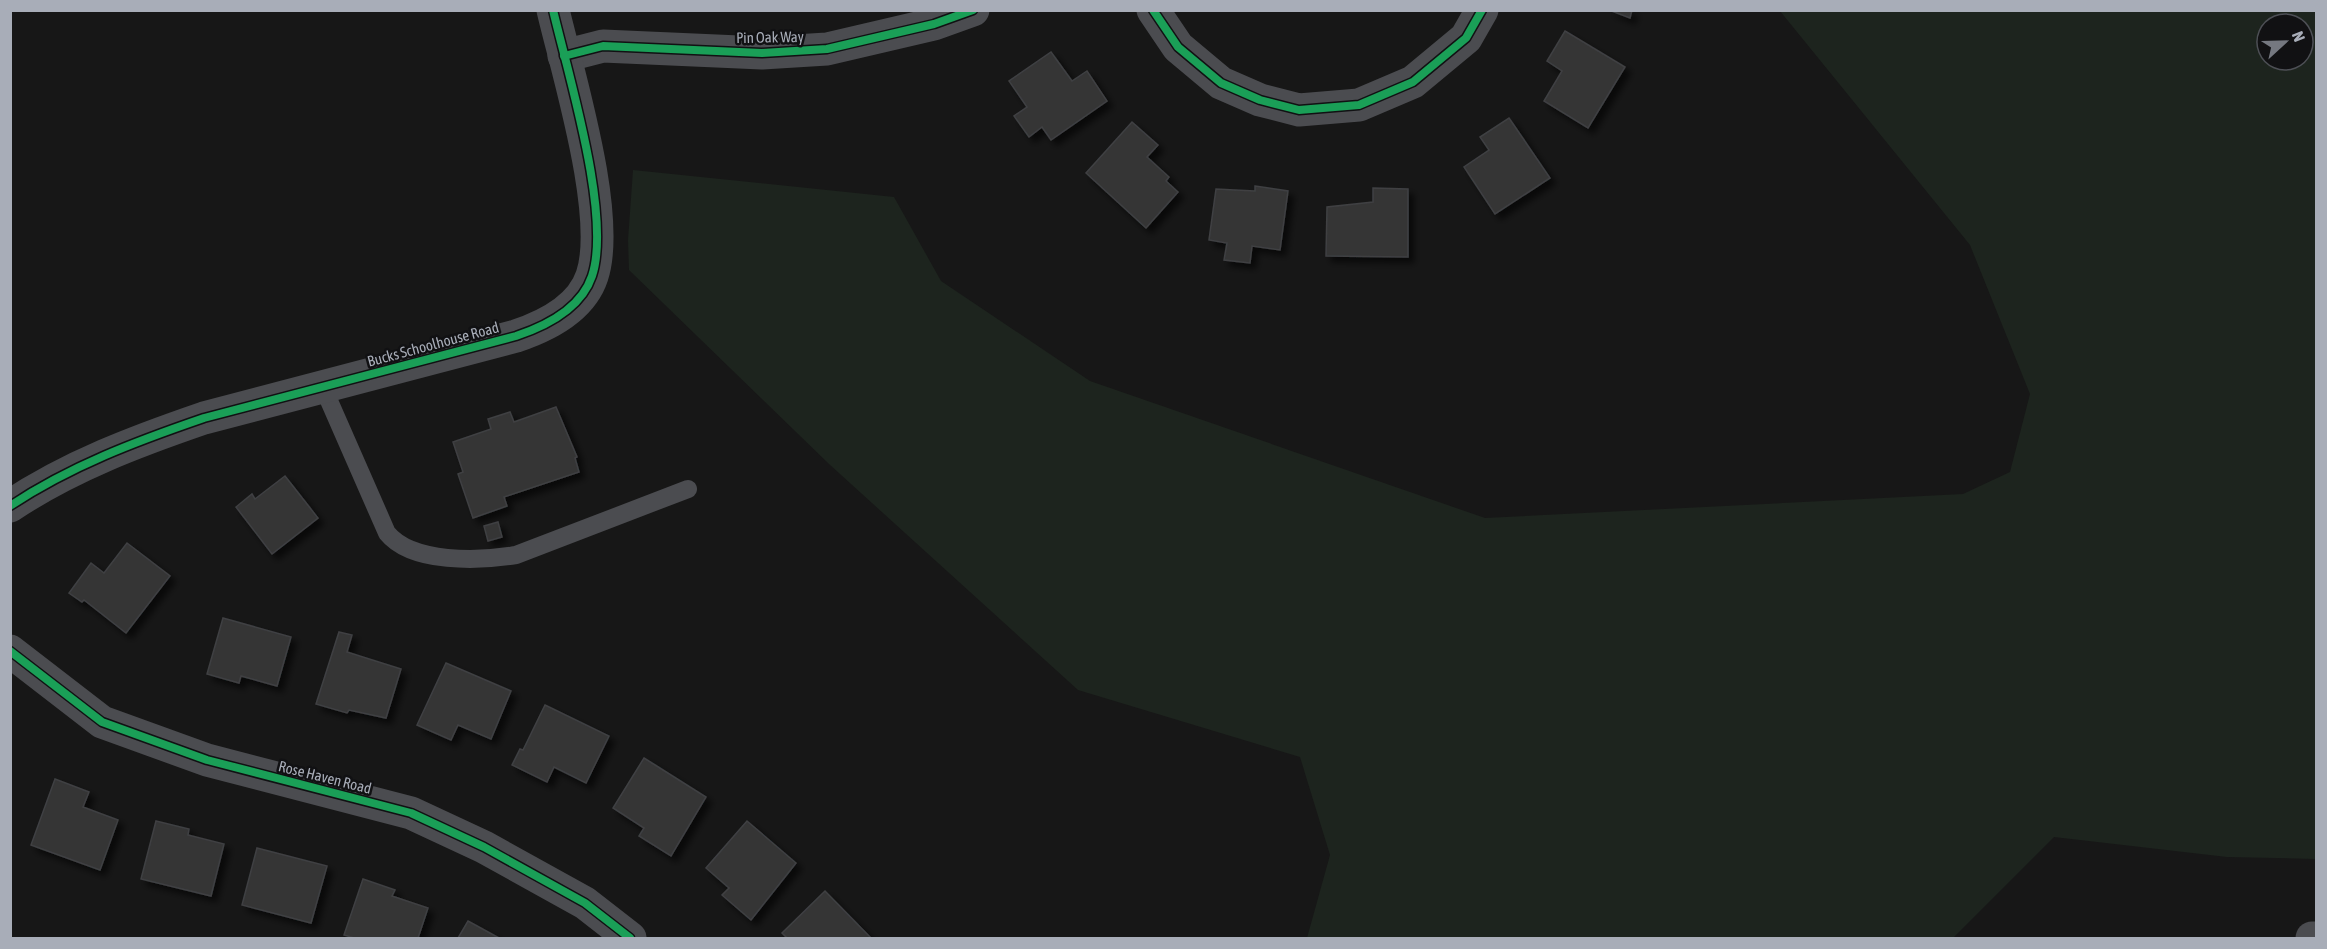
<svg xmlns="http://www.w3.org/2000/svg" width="2327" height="949" font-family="'Asap Condensed',sans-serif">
<defs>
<filter id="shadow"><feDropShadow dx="5.5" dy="5.5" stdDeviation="3" flood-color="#0009"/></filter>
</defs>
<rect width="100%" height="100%" fill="#171717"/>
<!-- green -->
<path fill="#1d241e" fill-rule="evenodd" d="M1780,11H2316V859L2227,857L2054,837L1953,938H1307L1330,855L1300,757L1078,690L829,464L629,270L628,240L633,170L894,197L941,281L1090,381L1485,518L1963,494L2010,472L2030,394L1970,245ZM2267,24H2303V60H2267Z"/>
<!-- building -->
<g fill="#353536" stroke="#3f4043" stroke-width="1.5" filter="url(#shadow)">
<polygon points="1609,10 1632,10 1630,18"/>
<polygon points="1565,31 1625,67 1588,128 1544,101 1562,71 1547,61"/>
<polygon points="1051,52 1072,81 1087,71 1107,101 1051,140 1042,127 1029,137 1014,116 1027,107 1009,81"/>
<polygon points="1509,118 1550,178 1495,214 1464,167 1489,150 1480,137"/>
<polygon points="1132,122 1158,145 1147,157 1169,177 1166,181 1178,192 1146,228 1086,173"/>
<polygon points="1255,186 1288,191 1280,250 1252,246 1250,263 1224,260 1227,243 1209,240 1216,189 1255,191"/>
<polygon points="1373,188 1408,189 1408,257 1326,256 1327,207 1373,202"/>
<polygon points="556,407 577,457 575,458 579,472 504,497 507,506 473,518 458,474 463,472 453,442 491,429 488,419 510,412 514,422"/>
<polygon points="285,476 318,518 272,554 236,507 252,494 255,499"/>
<polygon points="498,522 502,537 488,541 484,526"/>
<polygon points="127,543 170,576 126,633 84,600 82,602 69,593 91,563 104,573"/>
<polygon points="223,618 291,637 277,686 241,676 239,683 207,674"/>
<polygon points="339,632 352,635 347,652 401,669 386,718 349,710 347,713 316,704"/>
<polygon points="446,663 511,691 491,739 458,725 451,740 417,725"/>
<polygon points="545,705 609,736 586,783 554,767 547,782 512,765 520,749 523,750"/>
<polygon points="644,758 706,797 671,856 639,836 644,828 613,808"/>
<polygon points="55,779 89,792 83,807 118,820 100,870 31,845"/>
<polygon points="156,821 189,829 188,835 224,844 211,896 141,879"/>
<polygon points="747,821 796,863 751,920 722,895 729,888 706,868"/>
<polygon points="257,848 327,866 311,923 242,905"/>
<polygon points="363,879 395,890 392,896 428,908 418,938 354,938 344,935"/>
<polygon points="825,891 871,938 787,938 782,933"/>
<polygon points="468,921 499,938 458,938"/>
</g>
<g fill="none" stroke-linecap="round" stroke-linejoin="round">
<!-- lane -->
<path stroke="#4b4c50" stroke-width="18" d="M323,387L387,533C412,564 480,561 516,555L688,489"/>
<!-- street -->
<g stroke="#4b4c50" stroke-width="33">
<polyline points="1153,10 1178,47 1221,83 1260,100 1299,110 1359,105 1413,82 1466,38 1482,10"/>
<polyline points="564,56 603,46 762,53 827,49 934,24 973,10"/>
<path d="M10,506C70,466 137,441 204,418L516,336C546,326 581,309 592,276C612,216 568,74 553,10"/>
<polyline points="10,651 102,722 207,760 411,813 484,847 585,903 630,938"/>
<polyline points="2312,938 2316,938"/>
</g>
<defs>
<g id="cycleway">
<polyline points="1153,10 1178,47 1221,83 1260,100 1299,110 1359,105 1413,82 1466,38 1482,10"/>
<polyline points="564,56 603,46 762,53 827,49 934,24 973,10"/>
<path d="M10,506C70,466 137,441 204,418L516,336C546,326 581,309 592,276C612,216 568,74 553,10"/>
<polyline points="10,651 102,722 207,760 411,813 484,847 585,903 630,938"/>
</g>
</defs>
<!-- cycleway casing -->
<use href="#cycleway" stroke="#111113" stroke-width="11"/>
<!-- cycleway -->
<use href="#cycleway" stroke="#1a9f57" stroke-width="8"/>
</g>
<g text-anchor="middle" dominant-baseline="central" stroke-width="5" stroke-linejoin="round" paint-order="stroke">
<!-- street labels -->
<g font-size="15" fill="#a8adb8" stroke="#111113">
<text transform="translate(770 37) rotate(-1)">Pin Oak Way</text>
<text transform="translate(433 344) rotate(-15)">Bucks Schoolhouse Road</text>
<text transform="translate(325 777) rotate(14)">Rose Haven Road</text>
</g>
</g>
<!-- border -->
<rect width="2327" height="949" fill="none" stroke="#a8adb8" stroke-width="24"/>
<!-- north arrow -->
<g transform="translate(2285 42) rotate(68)"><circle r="28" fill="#111113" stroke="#4d4f55" stroke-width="1.5"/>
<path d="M0-4.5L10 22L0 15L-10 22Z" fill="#757880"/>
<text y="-9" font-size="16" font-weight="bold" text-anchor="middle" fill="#a8adb8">N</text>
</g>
</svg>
